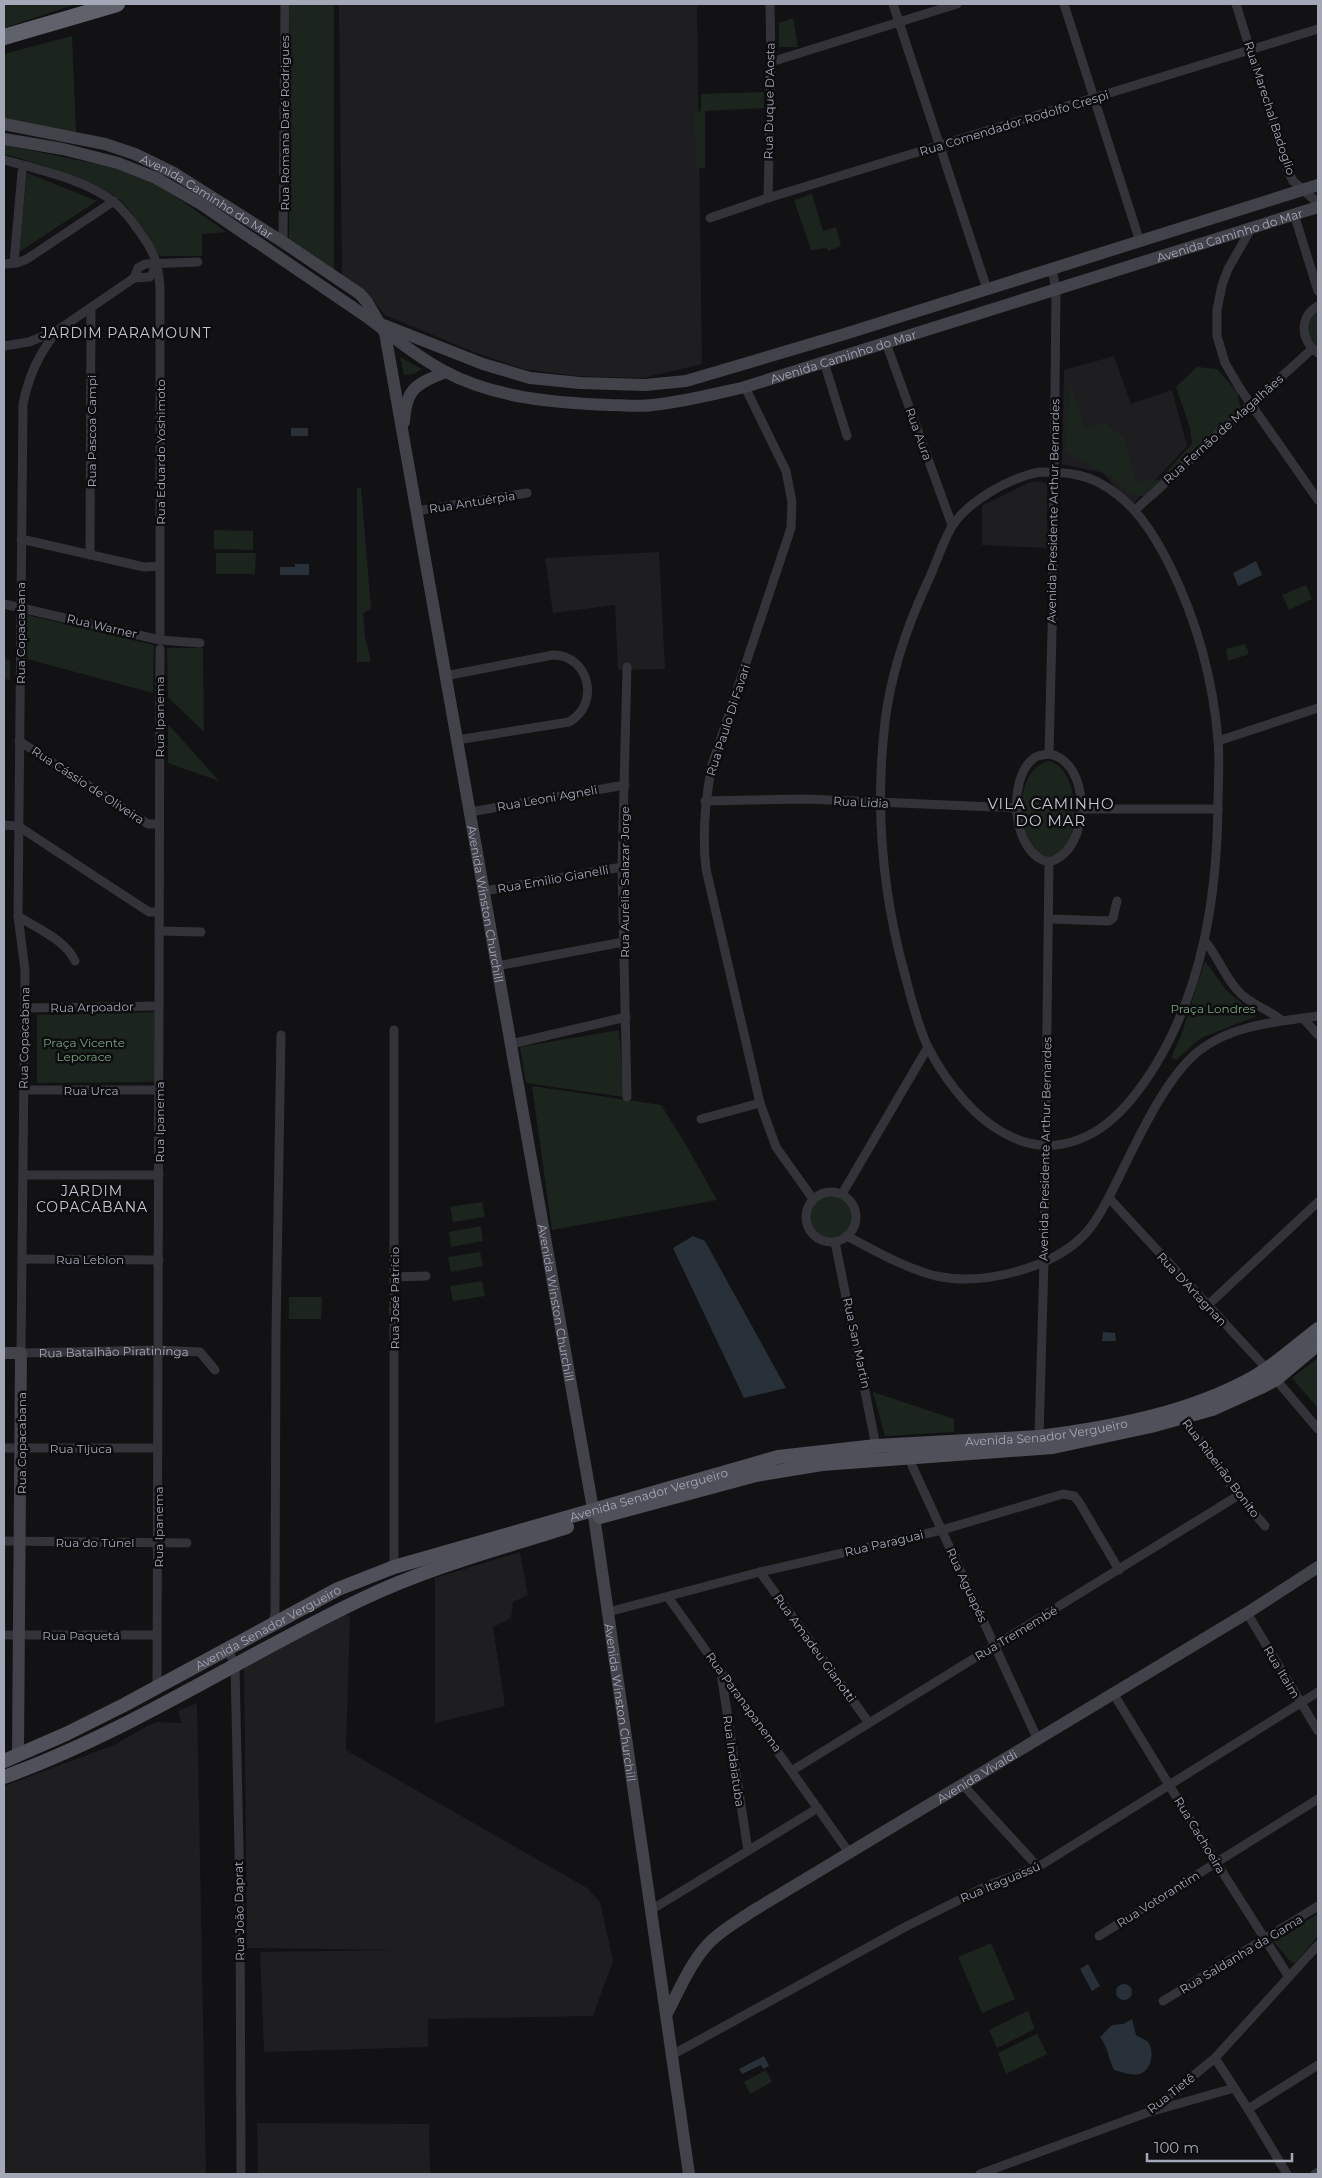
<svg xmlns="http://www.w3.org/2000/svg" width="1322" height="2178" font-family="Montserrat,sans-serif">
<rect width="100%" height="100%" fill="#121214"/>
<!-- built -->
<g fill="#1e1e21">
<polygon points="339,4 697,4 702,364 643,378 576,376 523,369 471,351 385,315 369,295 342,276"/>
<polygon points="1114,356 1131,404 1172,390 1187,446 1132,505 1103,473 1062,464 1064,370"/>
<polygon points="1036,481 1047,483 1047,548 982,545 982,506 1028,483"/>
<polygon points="659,552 665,669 618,670 615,605 553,613 545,558"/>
<polygon points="520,1552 528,1595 513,1602 511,1618 493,1627 505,1706 435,1723 435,1578"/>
<polygon points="345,1614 350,1616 346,1750 587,1888 600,1902 613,1961 593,2016 428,2019 428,2047 264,2052 260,1952 397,1950 247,1948 244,1664"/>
<polygon points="197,1703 206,2174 4,2174 4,1786 114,1745 149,1725 157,1722 182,1723 178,1711"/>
<polygon points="257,2123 429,2124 430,2174 258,2174"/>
</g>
<!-- green -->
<g fill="#1c241e">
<polygon points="4,4 76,4 4,28"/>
<polygon points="290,4 334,4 334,274 289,242"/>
<polygon points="793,18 798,47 779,47 779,23"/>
<polygon points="72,36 76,132 4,119 4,54"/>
<polygon points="764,92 764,108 705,111 705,168 696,168 694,113 701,111 701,94"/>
<path d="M4,145L117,168L159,185L226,232L202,234V256H160C148,240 133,210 119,199C95,181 34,162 4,154Z"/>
<polygon points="27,173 97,201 19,252"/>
<polygon points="812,194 823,231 836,227 841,246 828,251 827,248 811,250 794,200"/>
<path d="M1318,311V348C1305,339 1305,320 1318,311Z"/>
<polygon points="400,357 422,369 414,374 404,375"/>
<polygon points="1197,367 1217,369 1237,392 1243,417 1154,500 1127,491 1114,478 1074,457 1066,449 1070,384 1085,428 1104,422 1125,439 1136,481 1159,480 1192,444 1190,428 1176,387"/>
<polygon points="357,488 361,488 371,609 363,613 365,637 371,662 357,662"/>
<polygon points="214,530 253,531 253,550 214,549"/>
<polygon points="216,553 256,553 255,574 216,574"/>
<polygon points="1306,585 1312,599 1289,610 1282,595"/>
<polygon points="27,615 154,645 153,693 27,659"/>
<polygon points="1245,644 1249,654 1228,661 1226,649"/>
<polygon points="167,648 203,648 204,732 168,697"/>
<polygon points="4,659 10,660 10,680 4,679"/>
<polygon points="168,724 219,781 168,763"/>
<path d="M1047,761C1076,763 1080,824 1069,843C1066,848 1060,853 1056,858H1044C1039,853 1031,847 1028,841C1025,837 1025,830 1024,825C1018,802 1023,771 1047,761Z"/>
<polygon points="1205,961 1226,990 1257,1016 1201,1038 1176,1060 1171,1058 1181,1036"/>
<polygon points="155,1012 155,1082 37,1083 37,1015"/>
<polygon points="619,1030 624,1097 526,1083 520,1047"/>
<polygon points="532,1086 661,1105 682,1138 717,1200 552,1230"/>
<circle cx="831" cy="1217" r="23"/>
<polygon points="482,1202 485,1217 453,1222 450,1207"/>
<polygon points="481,1226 483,1241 451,1247 449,1232"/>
<polygon points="480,1252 483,1266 451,1272 448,1257"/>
<polygon points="482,1281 485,1296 453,1301 450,1286"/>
<polygon points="289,1297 322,1297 321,1319 289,1319"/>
<polygon points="1318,1358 1318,1408 1292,1378"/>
<polygon points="873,1392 954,1419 954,1432 885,1436"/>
<polygon points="1318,1914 1318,1936 1295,1963 1291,1962 1273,1941"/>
<polygon points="991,1943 1015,1999 982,2013 958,1957"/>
<polygon points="1028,2011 1035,2029 997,2048 989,2030"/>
<polygon points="1037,2034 1047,2054 1006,2074 998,2053"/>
<polygon points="766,2070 772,2082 750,2094 744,2082"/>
</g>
<!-- water -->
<g fill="#283039">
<rect x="291" y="428" width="17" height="8"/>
<polygon points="1256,561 1262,575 1238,586 1233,573"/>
<polygon points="295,564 309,564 309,575 280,575 280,567 295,567"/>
<polygon points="693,1236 705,1241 786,1388 744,1398 673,1248"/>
<polygon points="1103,1332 1115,1333 1116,1341 1102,1341"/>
<polygon points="1088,1964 1100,1986 1092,1991 1080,1969"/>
<circle cx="1124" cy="1992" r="8"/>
<path d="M1132,2019L1136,2035C1139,2037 1144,2039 1147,2041C1155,2049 1152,2068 1142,2073C1133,2077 1122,2072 1114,2070C1108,2058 1108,2047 1100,2037L1112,2025L1123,2024Z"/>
<polygon points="764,2056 769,2066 763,2069 761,2065 742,2074 739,2069"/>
</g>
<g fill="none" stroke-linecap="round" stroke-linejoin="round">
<!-- street -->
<g stroke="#333339" stroke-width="9">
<polyline points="893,4 987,289"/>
<polyline points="1064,4 1140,242"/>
<polyline points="1236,4 1287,169 1293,181 1318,203"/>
<polyline points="771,62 957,4"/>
<path d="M4,160C38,169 86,180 114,202C124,210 132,221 139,231C154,252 158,261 160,287V640"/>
<polyline points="768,198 771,62 770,4"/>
<polyline points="1294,214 1318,291"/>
<polyline points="710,218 768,198 1318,29"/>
<polyline points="1252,227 1228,269 1222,285 1217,310 1217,336 1225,363 1241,390 1318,500"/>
<polyline points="283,242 285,4"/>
<polyline points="14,263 22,172"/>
<polyline points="4,264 17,263 27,259 114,201"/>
<polyline points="134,278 138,268 145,264 198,262"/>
<path d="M1318,306C1298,317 1301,342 1318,353"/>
<path id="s1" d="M58,330C39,353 29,375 23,404L18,916L25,970L21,1353L158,1350L200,1352L215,1370"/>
<polyline points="886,343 952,525"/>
<polyline points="4,346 29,342 58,330 134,278 150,277 158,264"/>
<polyline points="824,362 847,436"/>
<path d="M745,387L786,471L792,502L791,528L712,765C705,800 702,834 706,869L760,1103L776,1147L813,1199"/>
<path d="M1039,472C1061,472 1084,473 1103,485C1135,503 1154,534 1170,566C1196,619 1213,680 1218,740C1220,761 1218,784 1218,805C1217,896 1203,987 1155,1066C1132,1103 1102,1140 1056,1145C1032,1147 1014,1140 994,1127C967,1109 941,1074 927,1045C917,1023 911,998 905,975C882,892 875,807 885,722C891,672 907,626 928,581C936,564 942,544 951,528C967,501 1010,478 1039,472Z"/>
<polyline points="1135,510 1312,349"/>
<polyline points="416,511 527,493"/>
<polyline points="21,539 144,567 160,566"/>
<polyline points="90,555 91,308"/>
<polyline points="4,604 160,640 200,643"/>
<polyline points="627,667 622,867 627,1097"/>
<path d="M445,676L553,655C589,655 601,704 569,722L457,740"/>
<polyline points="19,741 148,824 159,824"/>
<polyline points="1218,741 1318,708"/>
<polyline points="1049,754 1053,591 1056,289 1052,269"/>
<path d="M1049,754C1092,761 1092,851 1049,862C1012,855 1006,779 1034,758C1038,755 1043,755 1049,754Z"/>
<polyline points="705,801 806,799 1017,808"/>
<polyline points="1081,809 1218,809"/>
<polyline points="470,812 625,785"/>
<polyline points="4,825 18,826 149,912 159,912"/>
<polyline points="484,891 622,867"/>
<path d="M18,916C36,928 66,940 75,961"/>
<polyline points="1049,919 1109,921 1113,918 1117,901"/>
<polyline points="159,931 201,932"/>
<path d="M1205,941C1219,958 1225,979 1241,994C1253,1005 1269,1010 1281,1020"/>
<polyline points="497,966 623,942"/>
<polyline points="25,1008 159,1006"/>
<polyline points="1303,1018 1318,1035"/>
<polyline points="394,1030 394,1567"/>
<polyline points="511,1044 626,1017"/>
<polyline points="24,1090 159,1090"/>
<polyline points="701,1119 760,1103"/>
<polyline points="23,1175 159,1175"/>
<circle cx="831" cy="1217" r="25"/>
<polyline points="842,1194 928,1047"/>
<polyline points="1109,1198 1267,1369 1318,1429"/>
<path d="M847,1236C875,1251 905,1268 936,1276C982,1286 1051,1269 1084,1235C1095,1224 1102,1210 1109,1197C1131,1155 1162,1079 1200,1050C1234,1024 1278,1022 1318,1016"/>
<polyline points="835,1242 876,1446"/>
<polyline points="22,1259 159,1260"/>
<polyline points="394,1277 426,1276"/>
<polyline points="1207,1306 1318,1202"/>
<polyline points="1181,1415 1239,1495 1265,1526"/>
<polyline points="1039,1437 1044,1262 1049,862"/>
<polyline points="4,1448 158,1448"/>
<polyline points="909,1459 1037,1738"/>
<polyline points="4,1541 187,1543"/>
<polyline points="760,1572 869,1723"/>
<polyline points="668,1597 850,1854"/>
<polyline points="608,1612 760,1572 942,1530 1063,1494 1074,1496 1079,1502 1119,1570"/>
<polyline points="1247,1613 1318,1731"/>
<polyline points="272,1625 275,1613 276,1331 281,1035"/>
<polyline points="4,1635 157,1635"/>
<polyline points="228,1650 235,1665 240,1896 241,2174"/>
<polyline points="721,1673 748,1851"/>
<polyline points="157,1685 160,649"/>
<polyline points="1113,1693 1216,1862 1289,1977"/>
<polyline points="793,1770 1239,1495"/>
<polyline points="962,1784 1038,1867"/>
<polyline points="651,1910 818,1808"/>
<polyline points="1099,1936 1318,1799"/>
<polyline points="1163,2001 1318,1906"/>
<polyline points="672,2055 905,1927 989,1885 1038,1867 1318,1692"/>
<polyline points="1215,2058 1248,2109 1287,2174"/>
<polyline points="1248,2109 1318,2065"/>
<polyline points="1153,2111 1234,2088"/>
<polyline points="980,2174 1149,2112 1215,2058 1318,1945"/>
<polyline points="1315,2174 1318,2172"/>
</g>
<!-- secondary -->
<g stroke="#41424a" stroke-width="12">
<path id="s2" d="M4,124L105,144L135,154L174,173L283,242L360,294L367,302L385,333L593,1509L689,2174"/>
<path id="s3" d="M4,139L63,149L118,163L156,178L201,204L367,317C392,336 416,356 444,371C494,398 555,403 610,405C624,405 639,407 652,405C684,402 714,394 745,387L1318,207"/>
<polyline points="376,322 483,364 530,378 580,383 645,385 686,381 848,333 1318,185"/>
<path d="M404,422C406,388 416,384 446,372"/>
<polyline points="4,1353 21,1353 18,1755"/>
<path id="s4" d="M666,2015C679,1991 691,1961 710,1942C722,1930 738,1921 751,1912L1247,1613L1318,1567"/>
</g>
<!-- primary -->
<g stroke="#4f5059" stroke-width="14">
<polyline points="600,1517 756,1475 822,1464 1053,1447 1151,1426 1212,1409 1263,1386 1276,1379 1318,1344"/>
<path id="s5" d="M4,1761L66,1734L124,1705L338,1589L394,1567L778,1457L876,1446L1039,1437C1111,1428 1190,1413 1254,1377C1277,1364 1297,1345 1318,1329"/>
<path d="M4,1777C129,1732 240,1657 360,1600C426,1568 498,1549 567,1527"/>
</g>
<!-- highway -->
<polyline stroke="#5f616b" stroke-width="16" points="4,37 117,4"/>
</g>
<g text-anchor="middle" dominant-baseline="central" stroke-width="5" stroke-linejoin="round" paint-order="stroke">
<!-- street labels -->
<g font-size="12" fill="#a3a7b6" stroke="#0d0d0f">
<text transform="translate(769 101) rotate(-89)">Rua Duque D'Aosta</text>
<text transform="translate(1270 108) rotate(72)">Rua Marechal Badoglio</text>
<text transform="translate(284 123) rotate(-90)">Rua Romana Daré Rodrigues</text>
<text transform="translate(1014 123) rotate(-17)">Rua Comendador Rodolfo Crespi</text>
<text stroke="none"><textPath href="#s2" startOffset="218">Avenida Caminho do Mar</textPath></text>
<text stroke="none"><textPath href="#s3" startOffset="1320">Avenida Caminho do Mar</textPath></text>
<text stroke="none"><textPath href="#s3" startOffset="915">Avenida Caminho do Mar</textPath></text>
<text transform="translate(1223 429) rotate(-42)">Rua Fernão de Magalhães</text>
<text transform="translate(91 431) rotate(-90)">Rua Pascoa Campi</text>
<text transform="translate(919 434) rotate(70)">Rua Aura</text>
<text transform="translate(160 452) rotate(-90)">Rua Eduardo Yoshimoto</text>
<text transform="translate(472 502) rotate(-9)">Rua Antuérpia</text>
<text transform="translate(1053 511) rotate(-89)">Avenida Presidente Arthur Bernardes</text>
<text transform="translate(102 626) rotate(13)">Rua Warner</text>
<text transform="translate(20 633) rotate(-90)">Rua Copacabana</text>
<text transform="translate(159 717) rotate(-90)">Rua Ipanema</text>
<text transform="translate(728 720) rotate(-72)">Rua Paulo Di Favari</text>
<text transform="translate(88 785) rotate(33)">Rua Cássio de Oliveira</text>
<text transform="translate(547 798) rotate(-10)">Rua Leoni Agneli</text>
<text transform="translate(861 802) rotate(3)">Rua Lidia</text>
<text transform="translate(553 879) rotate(-10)">Rua Emilio Gianelli</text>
<text transform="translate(624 882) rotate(-90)">Rua Aurélia Salazar Jorge</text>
<text stroke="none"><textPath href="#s2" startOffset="1026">Avenida Winston Churchill</textPath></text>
<text transform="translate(92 1007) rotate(-1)">Rua Arpoador</text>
<text transform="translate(24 1038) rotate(-89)">Rua Copacabana</text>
<text x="91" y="1090">Rua Urca</text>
<text transform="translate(159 1122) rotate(-90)">Rua Ipanema</text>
<text transform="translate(1045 1149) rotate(-89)">Avenida Presidente Arthur Bernardes</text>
<text x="90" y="1259">Rua Leblon</text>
<text transform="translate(1192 1289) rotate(47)">Rua D'Artagnan</text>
<text transform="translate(394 1298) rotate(-90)">Rua José Patrício</text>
<text stroke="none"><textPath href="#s2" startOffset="1431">Avenida Winston Churchill</textPath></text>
<text transform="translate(857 1343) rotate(78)">Rua San Martin</text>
<text stroke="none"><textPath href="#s1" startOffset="1125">Rua Batalhão Piratininga</textPath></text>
<text stroke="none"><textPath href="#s5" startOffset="1105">Avenida Senador Vergueiro</textPath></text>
<text transform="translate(21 1443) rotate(-90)">Rua Copacabana</text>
<text x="81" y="1448">Rua Tijuca</text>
<text transform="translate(1221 1468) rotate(53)">Rua Ribeirão Bonito</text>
<text stroke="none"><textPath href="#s5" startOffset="701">Avenida Senador Vergueiro</textPath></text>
<text transform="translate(158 1527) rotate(-90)">Rua Ipanema</text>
<text x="95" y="1542">Rua do Túnel</text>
<text transform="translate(884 1543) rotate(-13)">Rua Paraguai</text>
<text transform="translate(967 1585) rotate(65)">Rua Aguapés</text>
<text stroke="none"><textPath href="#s5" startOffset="296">Avenida Senador Vergueiro</textPath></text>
<text transform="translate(1016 1633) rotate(-31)">Rua Tremembé</text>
<text x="81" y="1635">Rua Paquetá</text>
<text transform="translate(815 1648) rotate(54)">Rua Amadeu Gianotti</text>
<text transform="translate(1282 1672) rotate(59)">Rua Itaim</text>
<text transform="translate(744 1702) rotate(54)">Rua Paranapanema</text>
<text stroke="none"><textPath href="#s2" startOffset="1836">Avenida Winston Churchill</textPath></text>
<text transform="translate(734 1761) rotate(82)">Rua Indaiatuba</text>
<text stroke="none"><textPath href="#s4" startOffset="400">Avenida Vivaldi</textPath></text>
<text transform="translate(1200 1835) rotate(59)">Rua Cachoeira</text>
<text transform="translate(1000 1882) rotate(-23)">Rua Itaguassú</text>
<text transform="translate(1158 1899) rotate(-32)">Rua Votorantim</text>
<text transform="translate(239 1911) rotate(-91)">Rua João Daprat</text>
<text transform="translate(1241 1954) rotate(-31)">Rua Saldanha da Gama</text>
<text transform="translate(1171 2093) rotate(-38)">Rua Tietê</text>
</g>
<!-- park labels -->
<g font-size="12" fill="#78a37e" stroke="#0d0d0f">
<text x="1213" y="1008">Praça Londres</text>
<text x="84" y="1042">Praça Vicente<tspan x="84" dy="14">Leporace</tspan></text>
</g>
<!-- neighbourhood labels -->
<g font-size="14" letter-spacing="1" fill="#c4c6d1" stroke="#0d0d0f">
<text x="126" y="333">JARDIM PARAMOUNT</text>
<text x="92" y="1191">JARDIM<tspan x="92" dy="16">COPACABANA</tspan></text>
</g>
<!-- quarter labels -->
<g font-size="15" letter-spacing="1" fill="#c4c6d1" stroke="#0d0d0f">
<text x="1051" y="803">VILA CAMINHO<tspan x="1051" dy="17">DO MAR</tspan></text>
</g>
</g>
<!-- border -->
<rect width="1322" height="2178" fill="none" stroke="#a3a7b6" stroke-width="10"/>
<!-- scale -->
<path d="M1147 2153v8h145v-8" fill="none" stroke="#a3a7b6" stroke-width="2.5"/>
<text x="1154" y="2153" font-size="15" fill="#a3a7b6" stroke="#0d0d0f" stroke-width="4" paint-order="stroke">100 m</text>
</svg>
